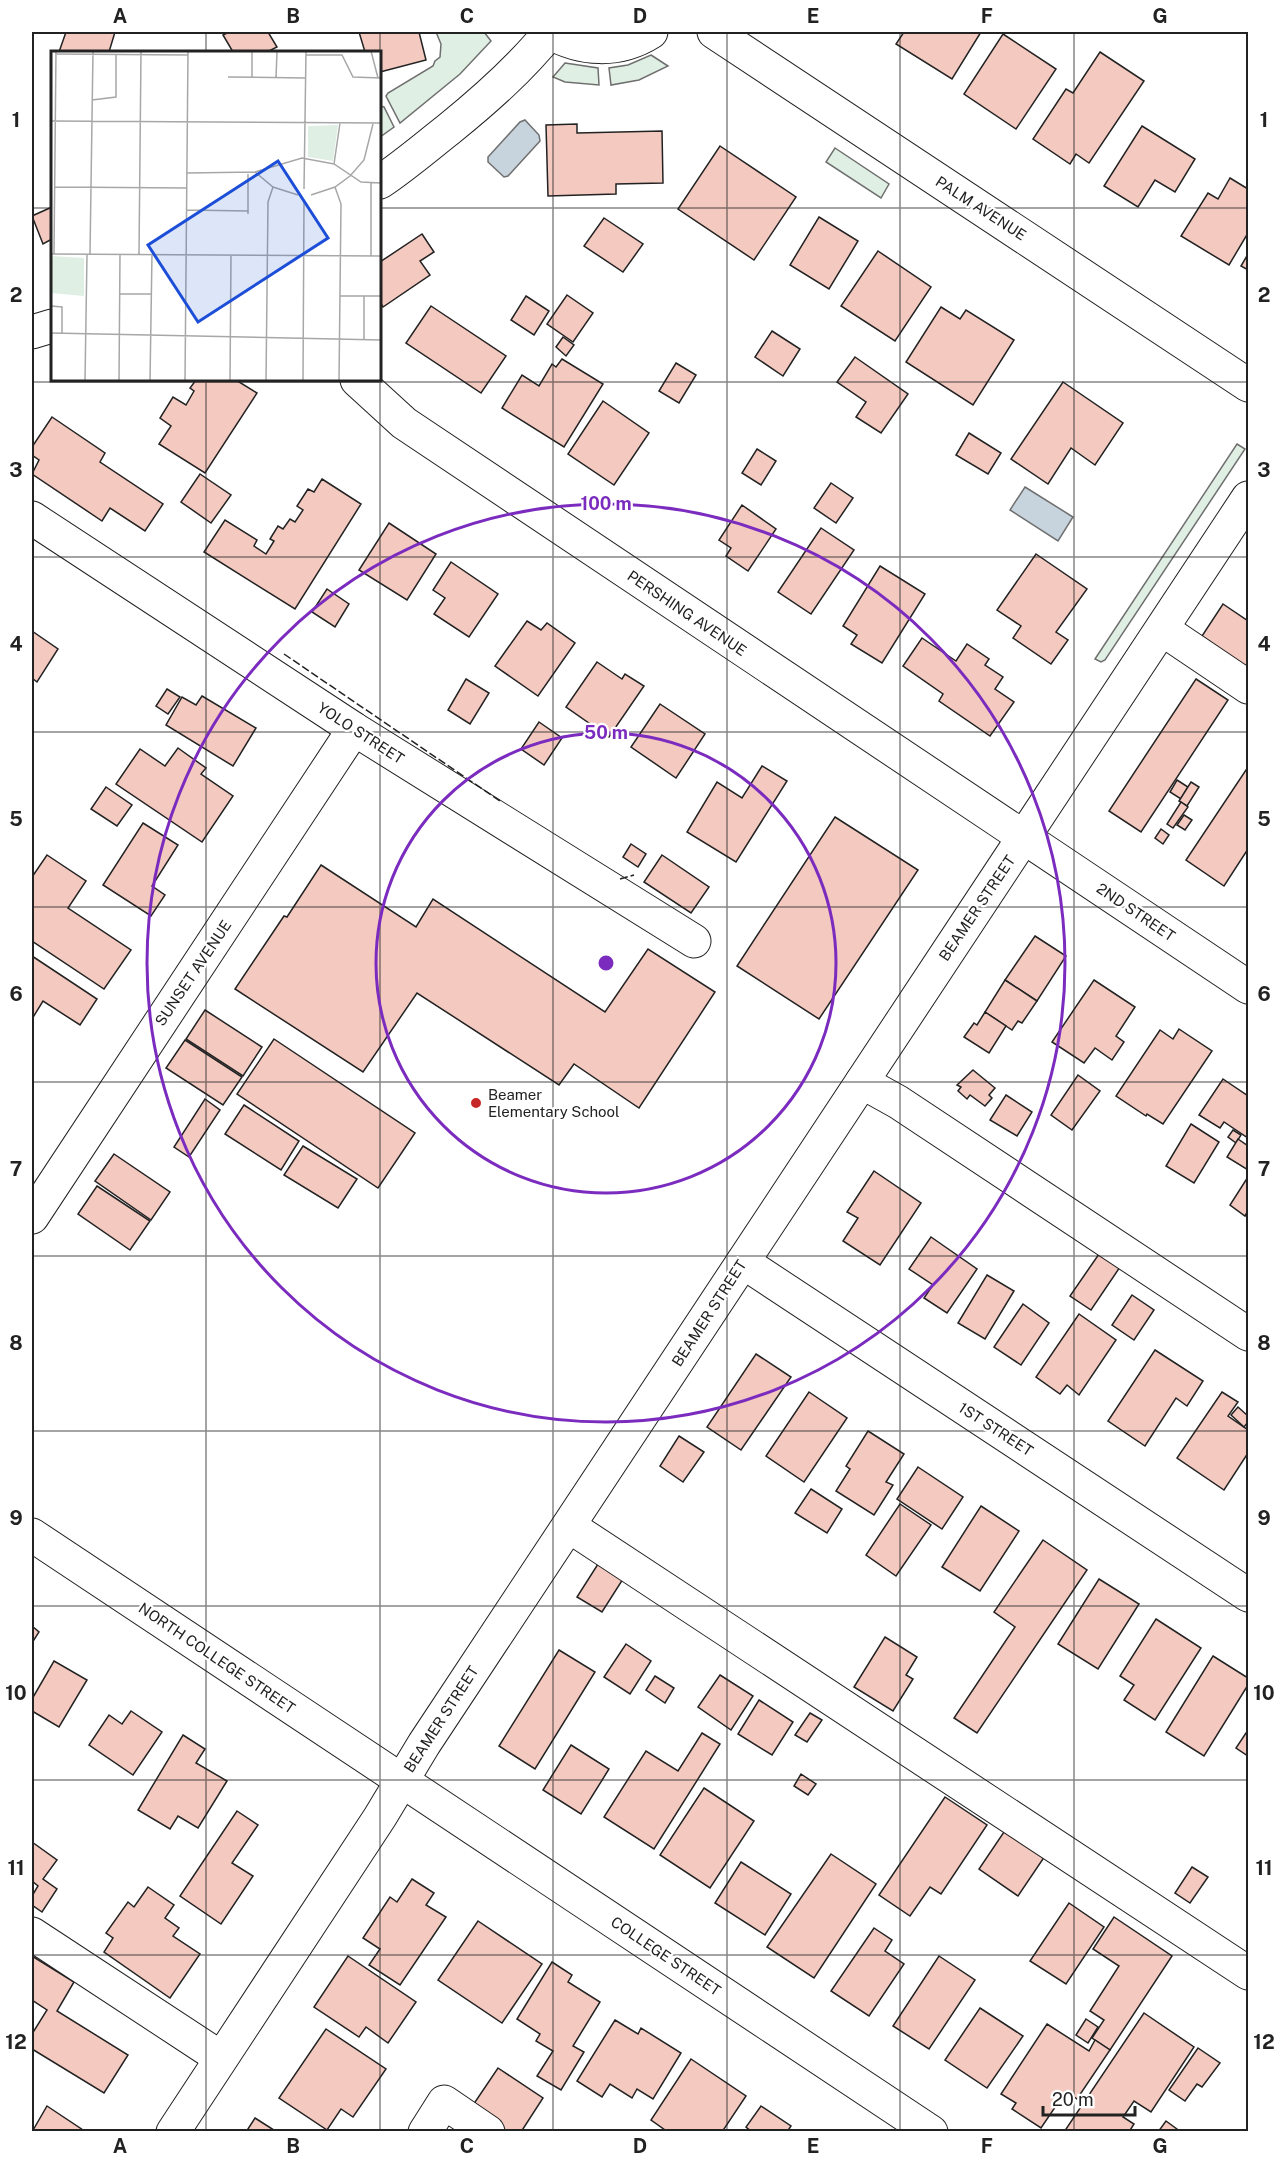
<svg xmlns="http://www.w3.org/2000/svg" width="1280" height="2163" font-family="'Public Sans',sans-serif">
<rect width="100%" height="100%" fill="#fff"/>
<!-- green -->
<g fill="#e0efe3" stroke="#6f6f6f" stroke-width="1.5">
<polygon points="436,32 484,32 491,41 460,74 400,123 386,96 388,93 433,66 435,61 440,57 441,44"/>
<polygon points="651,55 668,66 639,80 611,85 609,68 628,65"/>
<polygon points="565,63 598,68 599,85 565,82 553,77"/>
<polygon points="380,106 384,107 394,127 380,137"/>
<polygon points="835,148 889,184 881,198 826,162"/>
<polygon points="1237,444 1245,449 1105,660 1101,662 1095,659"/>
</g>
<!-- water -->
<g fill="#c7d3dd" stroke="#6f6f6f" stroke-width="1.5">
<polygon points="525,120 539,135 540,141 508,176 504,177 488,162 488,157 520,122"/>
<polygon points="1025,487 1073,517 1058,541 1010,510"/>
</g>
<!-- building -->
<g fill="#f3c9c0" stroke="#222" stroke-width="1.5">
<polygon points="66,32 115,32 109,52 59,52"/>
<polygon points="229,32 268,32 277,47 267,52 233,52 223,35"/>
<polygon points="359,32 419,32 426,60 380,72 380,52 365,52"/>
<polygon points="904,32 981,32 952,79 896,44"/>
<polygon points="1003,34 1056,69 1016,129 964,94"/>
<polygon points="1100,52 1144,81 1089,163 1076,154 1070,164 1033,139 1066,89 1073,93"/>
<polygon points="577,124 577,133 662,131 663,183 616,184 616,194 548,196 546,125"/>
<polygon points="1142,126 1195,159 1175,192 1155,180 1138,207 1104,186"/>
<polygon points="720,146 796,197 754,260 678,209"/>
<polygon points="1230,178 1248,189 1248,233 1229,265 1181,236 1208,193 1218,199"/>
<polygon points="52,207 52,239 43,244 32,216"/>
<polygon points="819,217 858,241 829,289 790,265"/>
<polygon points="604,218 643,244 623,272 584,246"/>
<polygon points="422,234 434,252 420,261 430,275 383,307 380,302 380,262"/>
<polygon points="878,251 931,287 895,341 841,306"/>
<polygon points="1248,254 1248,270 1241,266"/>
<polygon points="567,295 593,313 573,342 547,324"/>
<polygon points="526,296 549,311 534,335 511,320"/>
<polygon points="431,306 506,356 481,393 406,343"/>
<polygon points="941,307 960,319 966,310 1014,340 973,405 906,362"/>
<polygon points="772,331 800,349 783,376 755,357"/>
<polygon points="563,337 574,345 566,356 556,347"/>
<polygon points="855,357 908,394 881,433 856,417 866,402 837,382"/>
<polygon points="562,359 603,384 564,447 502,408 522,375 539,386 552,364 556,367"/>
<polygon points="676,363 696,375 679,403 659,391"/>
<polygon points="196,380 236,380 257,393 205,473 159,444 171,426 160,418 173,397 186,405 194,391 190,388"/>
<polygon points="1063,382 1123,423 1095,465 1071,448 1048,484 1011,459"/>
<polygon points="603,401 649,433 614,485 568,454"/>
<polygon points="52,417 105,453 100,462 163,504 145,531 110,508 102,521 32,474 39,460 32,455 32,447"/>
<polygon points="969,433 1001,453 988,474 956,455"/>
<polygon points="757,449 776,461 761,485 742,473"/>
<polygon points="200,474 231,495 211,523 181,502"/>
<polygon points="322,479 361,504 295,609 204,552 225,520 257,540 254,546 266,554 274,541 270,539 278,526 283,529 290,519 295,522 303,510 297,506 308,489 314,492"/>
<polygon points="831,483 853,498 836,523 814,508"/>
<polygon points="742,505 776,529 748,571 726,556 731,548 719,540"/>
<polygon points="389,523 436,554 407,600 359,570"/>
<polygon points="821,528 854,550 811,614 778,592"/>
<polygon points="1036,554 1087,589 1056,632 1068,640 1051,664 1013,638 1021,626 997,610"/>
<polygon points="451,562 498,594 469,637 434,614 445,598 433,590"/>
<polygon points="880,566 925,594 882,663 851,644 857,635 843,626"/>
<polygon points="327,589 349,604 335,627 312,612"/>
<polygon points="1223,604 1248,621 1248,668 1202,636"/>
<polygon points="527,621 541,630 547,623 575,643 538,696 495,666"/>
<polygon points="32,631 58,649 37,682 32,678"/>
<polygon points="922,638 956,661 967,644 989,659 985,665 1003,677 995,689 1014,702 990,736 939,701 943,694 903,666"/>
<polygon points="597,662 622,679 625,674 644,686 609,737 566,707"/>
<polygon points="466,679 489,693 470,724 448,710"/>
<polygon points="1196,679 1228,700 1141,832 1109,811"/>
<polygon points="167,689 180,697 168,714 156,706"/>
<polygon points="202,696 256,728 233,766 166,725 182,697 196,705"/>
<polygon points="660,704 705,734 676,778 631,747"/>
<polygon points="539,722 562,738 544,765 521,749"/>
<polygon points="178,748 206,768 201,774 233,796 202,842 116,784 140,749 165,766"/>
<polygon points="762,766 787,781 736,862 687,832 717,782 742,798"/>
<polygon points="1248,767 1248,849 1224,886 1186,860"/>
<polygon points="1177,780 1188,787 1181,799 1170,792"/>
<polygon points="1191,782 1199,787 1187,806 1179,801"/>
<polygon points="106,787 132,805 117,826 91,809"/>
<polygon points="1181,802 1188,807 1173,828 1167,824"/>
<polygon points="1184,815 1192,820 1185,830 1177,825"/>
<polygon points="835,817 918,870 819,1019 737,966"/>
<polygon points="143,823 178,845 152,886 165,895 151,916 103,885"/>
<polygon points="1161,829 1169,835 1163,844 1155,838"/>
<polygon points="631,844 646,854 638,867 623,857"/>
<polygon points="47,855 86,881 68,908 131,950 104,989 32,941 32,877"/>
<polygon points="662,855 709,887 691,913 644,882"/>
<polygon points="321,865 416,927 433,899 605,1012 648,949 715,992 639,1108 574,1064 559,1085 417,993 363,1072 235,989 284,916 287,917"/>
<polygon points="1035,936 1066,956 1037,1001 1005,980"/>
<polygon points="32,956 97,999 80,1025 43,1001 32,1019"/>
<polygon points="1005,980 1037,1001 1022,1023 1018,1021 1012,1030 985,1012"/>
<polygon points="1094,980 1135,1007 1116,1036 1124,1042 1112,1060 1095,1048 1084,1063 1052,1042"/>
<polygon points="205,1010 262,1047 243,1076 186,1039"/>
<polygon points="985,1012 1006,1026 989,1053 964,1037 974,1023 977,1025"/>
<polygon points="1179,1029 1212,1051 1163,1124 1147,1114 1146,1116 1116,1096 1160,1030 1173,1039"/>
<polygon points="274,1039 415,1133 378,1188 237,1094"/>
<polygon points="185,1040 242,1077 223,1105 166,1068"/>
<polygon points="973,1070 995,1088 989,1095 992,1098 985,1106 970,1095 967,1099 958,1091 961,1087 957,1085"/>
<polygon points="1078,1075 1100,1091 1072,1130 1051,1115"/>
<polygon points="1223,1079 1248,1096 1248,1138 1224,1122 1220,1128 1199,1115"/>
<polygon points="1006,1095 1032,1112 1017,1136 990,1120"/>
<polygon points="205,1099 220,1110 189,1157 174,1147"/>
<polygon points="244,1105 299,1141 281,1170 225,1134"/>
<polygon points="1191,1124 1219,1142 1194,1183 1166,1166"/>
<polygon points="1233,1130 1241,1135 1236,1143 1228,1137"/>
<polygon points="1238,1139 1248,1146 1248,1170 1227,1157"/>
<polygon points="303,1146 357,1179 338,1208 284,1175"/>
<polygon points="114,1154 170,1192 151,1220 95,1181"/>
<polygon points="874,1171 921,1203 880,1265 843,1241 858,1218 847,1212"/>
<polygon points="1246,1180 1248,1182 1248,1210 1245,1216 1230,1205"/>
<polygon points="97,1186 150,1221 130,1250 78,1214"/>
<polygon points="931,1237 977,1269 947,1313 924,1298 933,1285 909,1269"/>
<polygon points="1099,1254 1120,1267 1091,1310 1070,1296"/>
<polygon points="987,1275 1014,1291 985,1339 958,1323"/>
<polygon points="1132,1295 1154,1310 1134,1340 1112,1325"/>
<polygon points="1023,1304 1049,1323 1021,1365 994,1347"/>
<polygon points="1079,1314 1116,1340 1079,1395 1067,1385 1060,1394 1036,1377"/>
<polygon points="1155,1350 1203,1381 1187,1406 1176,1398 1145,1446 1108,1421"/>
<polygon points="756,1354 791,1377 741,1450 707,1427"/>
<polygon points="809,1392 847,1418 804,1482 766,1456"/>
<polygon points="1222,1392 1238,1402 1228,1416 1248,1430 1248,1453 1224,1490 1177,1458"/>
<polygon points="1238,1407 1248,1416 1248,1422 1244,1427 1231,1415"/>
<polygon points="868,1431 904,1454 886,1482 893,1485 874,1515 836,1491 850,1469 846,1466"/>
<polygon points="679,1436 704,1452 683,1482 660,1466"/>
<polygon points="918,1467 963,1497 942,1529 897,1499"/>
<polygon points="811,1489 842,1509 827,1533 795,1513"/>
<polygon points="900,1504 931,1525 896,1576 866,1555"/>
<polygon points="981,1506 1019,1531 980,1591 942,1567"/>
<polygon points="1043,1540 1087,1570 977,1733 954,1718 1015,1627 994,1612"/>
<polygon points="598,1564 623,1579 602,1612 577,1597"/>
<polygon points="1099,1579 1139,1604 1098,1669 1058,1644"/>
<polygon points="1156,1619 1201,1648 1155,1720 1124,1700 1134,1685 1120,1676"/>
<polygon points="32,1626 39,1632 32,1643"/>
<polygon points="885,1637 917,1657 906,1675 913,1679 893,1711 854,1687"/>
<polygon points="626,1644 651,1661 630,1694 604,1677"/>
<polygon points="559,1650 595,1672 535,1769 499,1746"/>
<polygon points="1213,1656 1248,1678 1248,1685 1204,1756 1166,1732"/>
<polygon points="54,1661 87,1680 59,1727 32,1711 32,1699"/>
<polygon points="720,1675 753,1696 731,1730 698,1707"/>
<polygon points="655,1676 674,1688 665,1703 646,1690"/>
<polygon points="759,1700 793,1722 772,1755 738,1734"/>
<polygon points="131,1711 162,1732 133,1775 89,1745 109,1715 122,1724"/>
<polygon points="810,1713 822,1720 807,1742 795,1735"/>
<polygon points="1248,1730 1248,1756 1236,1748"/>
<polygon points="702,1733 720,1744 654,1849 604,1817 646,1751 678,1771"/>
<polygon points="183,1735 205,1749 196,1763 227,1781 198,1828 178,1816 170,1829 138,1810"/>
<polygon points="571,1745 609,1769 581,1814 543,1790"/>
<polygon points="801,1774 816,1784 808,1795 794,1786"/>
<polygon points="704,1788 754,1821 710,1888 660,1855"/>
<polygon points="945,1797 987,1825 941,1894 930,1887 910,1916 879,1895"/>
<polygon points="237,1811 258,1825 232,1863 253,1876 221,1924 180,1896"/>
<polygon points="1008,1826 1047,1853 1018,1896 979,1869"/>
<polygon points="32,1842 57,1860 43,1879 57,1889 42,1912 32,1905 32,1896 38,1886 32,1881"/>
<polygon points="831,1854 876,1884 814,1978 767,1947"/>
<polygon points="741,1862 791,1894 765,1935 715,1903"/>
<polygon points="1192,1867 1208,1877 1190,1903 1175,1893"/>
<polygon points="412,1879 434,1893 426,1905 446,1917 400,1985 369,1965 380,1949 363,1938 390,1897 397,1902"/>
<polygon points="148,1887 174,1905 165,1918 179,1928 173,1936 200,1954 170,1998 104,1952 113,1938 106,1933 128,1902 134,1907"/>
<polygon points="1069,1903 1104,1927 1066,1984 1030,1961"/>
<polygon points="1114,1917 1172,1956 1110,2050 1092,2038 1104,2020 1090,2011 1119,1966 1093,1949"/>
<polygon points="478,1921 542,1964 502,2023 438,1980"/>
<polygon points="874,1928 892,1940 885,1951 904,1964 869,2016 831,1991"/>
<polygon points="32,1956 74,1982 57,2011 128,2055 104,2093 32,2049 32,2034 47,2010 32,2000"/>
<polygon points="348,1956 416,2002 388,2043 366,2027 359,2037 314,2007"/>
<polygon points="939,1956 975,1980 929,2049 893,2026"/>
<polygon points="552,1962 572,1975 568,1982 600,2002 573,2046 584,2052 561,2090 537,2076 553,2051 536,2041 540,2034 517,2019"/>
<polygon points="980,2008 1023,2036 987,2088 945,2060"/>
<polygon points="1144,2013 1194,2047 1151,2112 1134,2101 1123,2117 1134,2124 1129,2132 1064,2132"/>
<polygon points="1086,2019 1098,2027 1088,2043 1076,2035"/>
<polygon points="615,2020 638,2034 641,2028 681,2053 653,2099 637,2089 632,2098 610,2084 602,2097 577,2081"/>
<polygon points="1047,2024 1089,2051 1095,2040 1110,2050 1077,2099 1066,2091 1041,2128 1012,2109 1016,2103 1001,2094"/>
<polygon points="326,2029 386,2069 353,2117 341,2109 327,2130 279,2098"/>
<polygon points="1198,2048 1220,2063 1202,2087 1197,2084 1185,2101 1169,2090"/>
<polygon points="691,2059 746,2096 722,2132 668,2132 651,2120"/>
<polygon points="498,2068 543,2098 521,2132 506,2132 471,2108"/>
<polygon points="47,2106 83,2130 82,2132 32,2132"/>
<polygon points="761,2106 791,2126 787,2132 752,2132 746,2127"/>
<polygon points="255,2118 277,2132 246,2132"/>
<polygon points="1166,2121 1181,2132 1158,2132"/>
</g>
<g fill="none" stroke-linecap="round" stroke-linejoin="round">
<defs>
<g id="minor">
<path d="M549,32C581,50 618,53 651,32"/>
<polyline points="714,32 1248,385"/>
<path d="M380,182C404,166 426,147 449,129C486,99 520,69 550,32"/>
<polyline points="32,332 52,326"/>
<polyline points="357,380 404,423 1248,987"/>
<polyline points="32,518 354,729 694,941"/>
<polyline points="1162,629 1248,687"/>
<polyline points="862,1082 898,1102 1248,1334"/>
<polyline points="32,1217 354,729"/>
<polyline points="743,1262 1248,1595"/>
<polyline points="569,1526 1248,1973"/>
<polyline points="32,1535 931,2132"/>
<polyline points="32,1934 221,2058"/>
<polyline points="173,2132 380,1817 424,1744 1248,498"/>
<polyline points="425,2132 444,2102 488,2132"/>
</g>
</defs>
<!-- minor casing -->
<use href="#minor" stroke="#222" stroke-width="35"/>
<!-- minor -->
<use href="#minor" stroke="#fff" stroke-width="33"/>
<!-- fence -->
<g stroke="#222" stroke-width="1.5" stroke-dasharray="8 3" stroke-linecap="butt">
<polyline points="284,654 500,801"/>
<polyline points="620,879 634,875"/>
</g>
</g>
<!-- grid -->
<path fill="none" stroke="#222" stroke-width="1.5" stroke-opacity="0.55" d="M206,32V52M380,32V2132M553,32V2132M727,32V2132M900,32V2132M1074,32V2132M32,208H52M380,208H1248M206,380V2132M32,382H1248M32,557H1248M32,732H1248M32,907H1248M32,1082H1248M32,1256H1248M32,1431H1248M32,1606H1248M32,1780H1248M32,1955H1248"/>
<!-- distance rings -->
<g fill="none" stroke="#7b2cbf" stroke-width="3">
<circle cx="606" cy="963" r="230"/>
<circle cx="606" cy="963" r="459"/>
</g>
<!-- markers -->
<circle fill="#c62828" stroke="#fff" stroke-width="2" cx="476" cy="1103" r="6"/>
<g text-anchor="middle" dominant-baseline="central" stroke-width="4.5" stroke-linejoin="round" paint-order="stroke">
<!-- street labels -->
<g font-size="15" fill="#222" stroke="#fff">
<text transform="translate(981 208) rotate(33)">PALM AVENUE</text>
<text transform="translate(687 613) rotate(34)">PERSHING AVENUE</text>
<text transform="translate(361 733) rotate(33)">YOLO STREET</text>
<text transform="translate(977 908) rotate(-56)">BEAMER STREET</text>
<text transform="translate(1136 912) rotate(34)">2ND STREET</text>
<text transform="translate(193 973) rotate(-56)">SUNSET AVENUE</text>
<text transform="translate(709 1313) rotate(-57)">BEAMER STREET</text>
<text transform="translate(996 1429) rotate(33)">1ST STREET</text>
<text transform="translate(217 1658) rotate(34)">NORTH COLLEGE STREET</text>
<text transform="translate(441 1719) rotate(-57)">BEAMER STREET</text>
<text transform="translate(666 1956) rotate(34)">COLLEGE STREET</text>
</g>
<!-- poi labels -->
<g font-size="15" fill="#222" stroke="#fff" text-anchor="start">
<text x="488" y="1094">Beamer<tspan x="488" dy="17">Elementary School</tspan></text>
</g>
</g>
<!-- overview -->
<g transform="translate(51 51)">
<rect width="330" height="330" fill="#fff"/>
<path d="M287,74L282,110L257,106V75ZM0,205L33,207V245L0,242Z" fill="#e0efe3"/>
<path fill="none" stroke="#a7a7a7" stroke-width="1.5" d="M320,0L327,27M4,3L137,4M255,4H291L302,26L330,27M177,26L254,27M201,27V0M225,27L226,0M41,49L65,46V4M0,70L330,72M283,113L289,72M204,121L251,107L283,113L310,131L330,132M136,122L204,121L222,136L247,144M4,136L136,137M284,136L290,153L288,330M253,138L255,0M260,144L284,136L299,125L313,109L322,73M136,159L197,160M197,163V123M0,203L330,205M3,203L5,0M39,203L42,0M88,203L90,0M320,205V132M69,243H100M289,245H330M0,255L11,256V282M0,282L330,289M313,288V245M34,330L36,203M68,330L69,203M99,330L101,203M134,330L137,0M179,330L180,204M215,330L217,151L222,136M252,330L253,151"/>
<path fill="#1d4ed8" fill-opacity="0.15" stroke="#1d4ed8" stroke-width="3" d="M227,110L277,187L147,271L97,194Z"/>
<rect width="330" height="330" fill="none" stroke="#222" stroke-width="3"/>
</g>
<circle cx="606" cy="963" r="9" fill="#7b2cbf" stroke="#fff" stroke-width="3"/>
<g font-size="18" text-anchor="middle" font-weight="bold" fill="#7b2cbf" stroke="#fff" stroke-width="4.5" stroke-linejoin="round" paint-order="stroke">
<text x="606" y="510">100 m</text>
<text x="606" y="739">50 m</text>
</g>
<!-- border -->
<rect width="1280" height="2163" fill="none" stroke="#ffffff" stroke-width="66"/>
<!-- scale -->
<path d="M1043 2106v9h92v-9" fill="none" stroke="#222222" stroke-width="3"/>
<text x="1052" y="2106" font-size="18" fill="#222222" stroke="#ffffff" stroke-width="4.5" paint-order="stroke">20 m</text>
<rect x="33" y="33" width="1214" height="2097" fill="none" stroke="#222" stroke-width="2"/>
<g font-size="20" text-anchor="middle" font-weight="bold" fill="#222">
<text x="120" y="23">A</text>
<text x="293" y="23">B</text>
<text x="467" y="23">C</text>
<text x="640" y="23">D</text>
<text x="813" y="23">E</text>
<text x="987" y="23">F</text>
<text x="1160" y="23">G</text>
<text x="16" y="127">1</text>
<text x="1264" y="127">1</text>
<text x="16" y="302">2</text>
<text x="1264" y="302">2</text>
<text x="16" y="477">3</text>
<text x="1264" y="477">3</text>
<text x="16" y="651">4</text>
<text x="1264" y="651">4</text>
<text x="16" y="826">5</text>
<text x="1264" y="826">5</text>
<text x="16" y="1001">6</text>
<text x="1264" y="1001">6</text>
<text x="16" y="1176">7</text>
<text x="1264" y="1176">7</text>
<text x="16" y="1350">8</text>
<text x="1264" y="1350">8</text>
<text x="16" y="1525">9</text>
<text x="1264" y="1525">9</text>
<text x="16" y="1700">10</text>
<text x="1264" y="1700">10</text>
<text x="16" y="1875">11</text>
<text x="1264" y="1875">11</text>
<text x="16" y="2049">12</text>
<text x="1264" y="2049">12</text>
<text x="120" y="2153">A</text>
<text x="293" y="2153">B</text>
<text x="467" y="2153">C</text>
<text x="640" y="2153">D</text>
<text x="813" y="2153">E</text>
<text x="987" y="2153">F</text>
<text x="1160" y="2153">G</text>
</g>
</svg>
